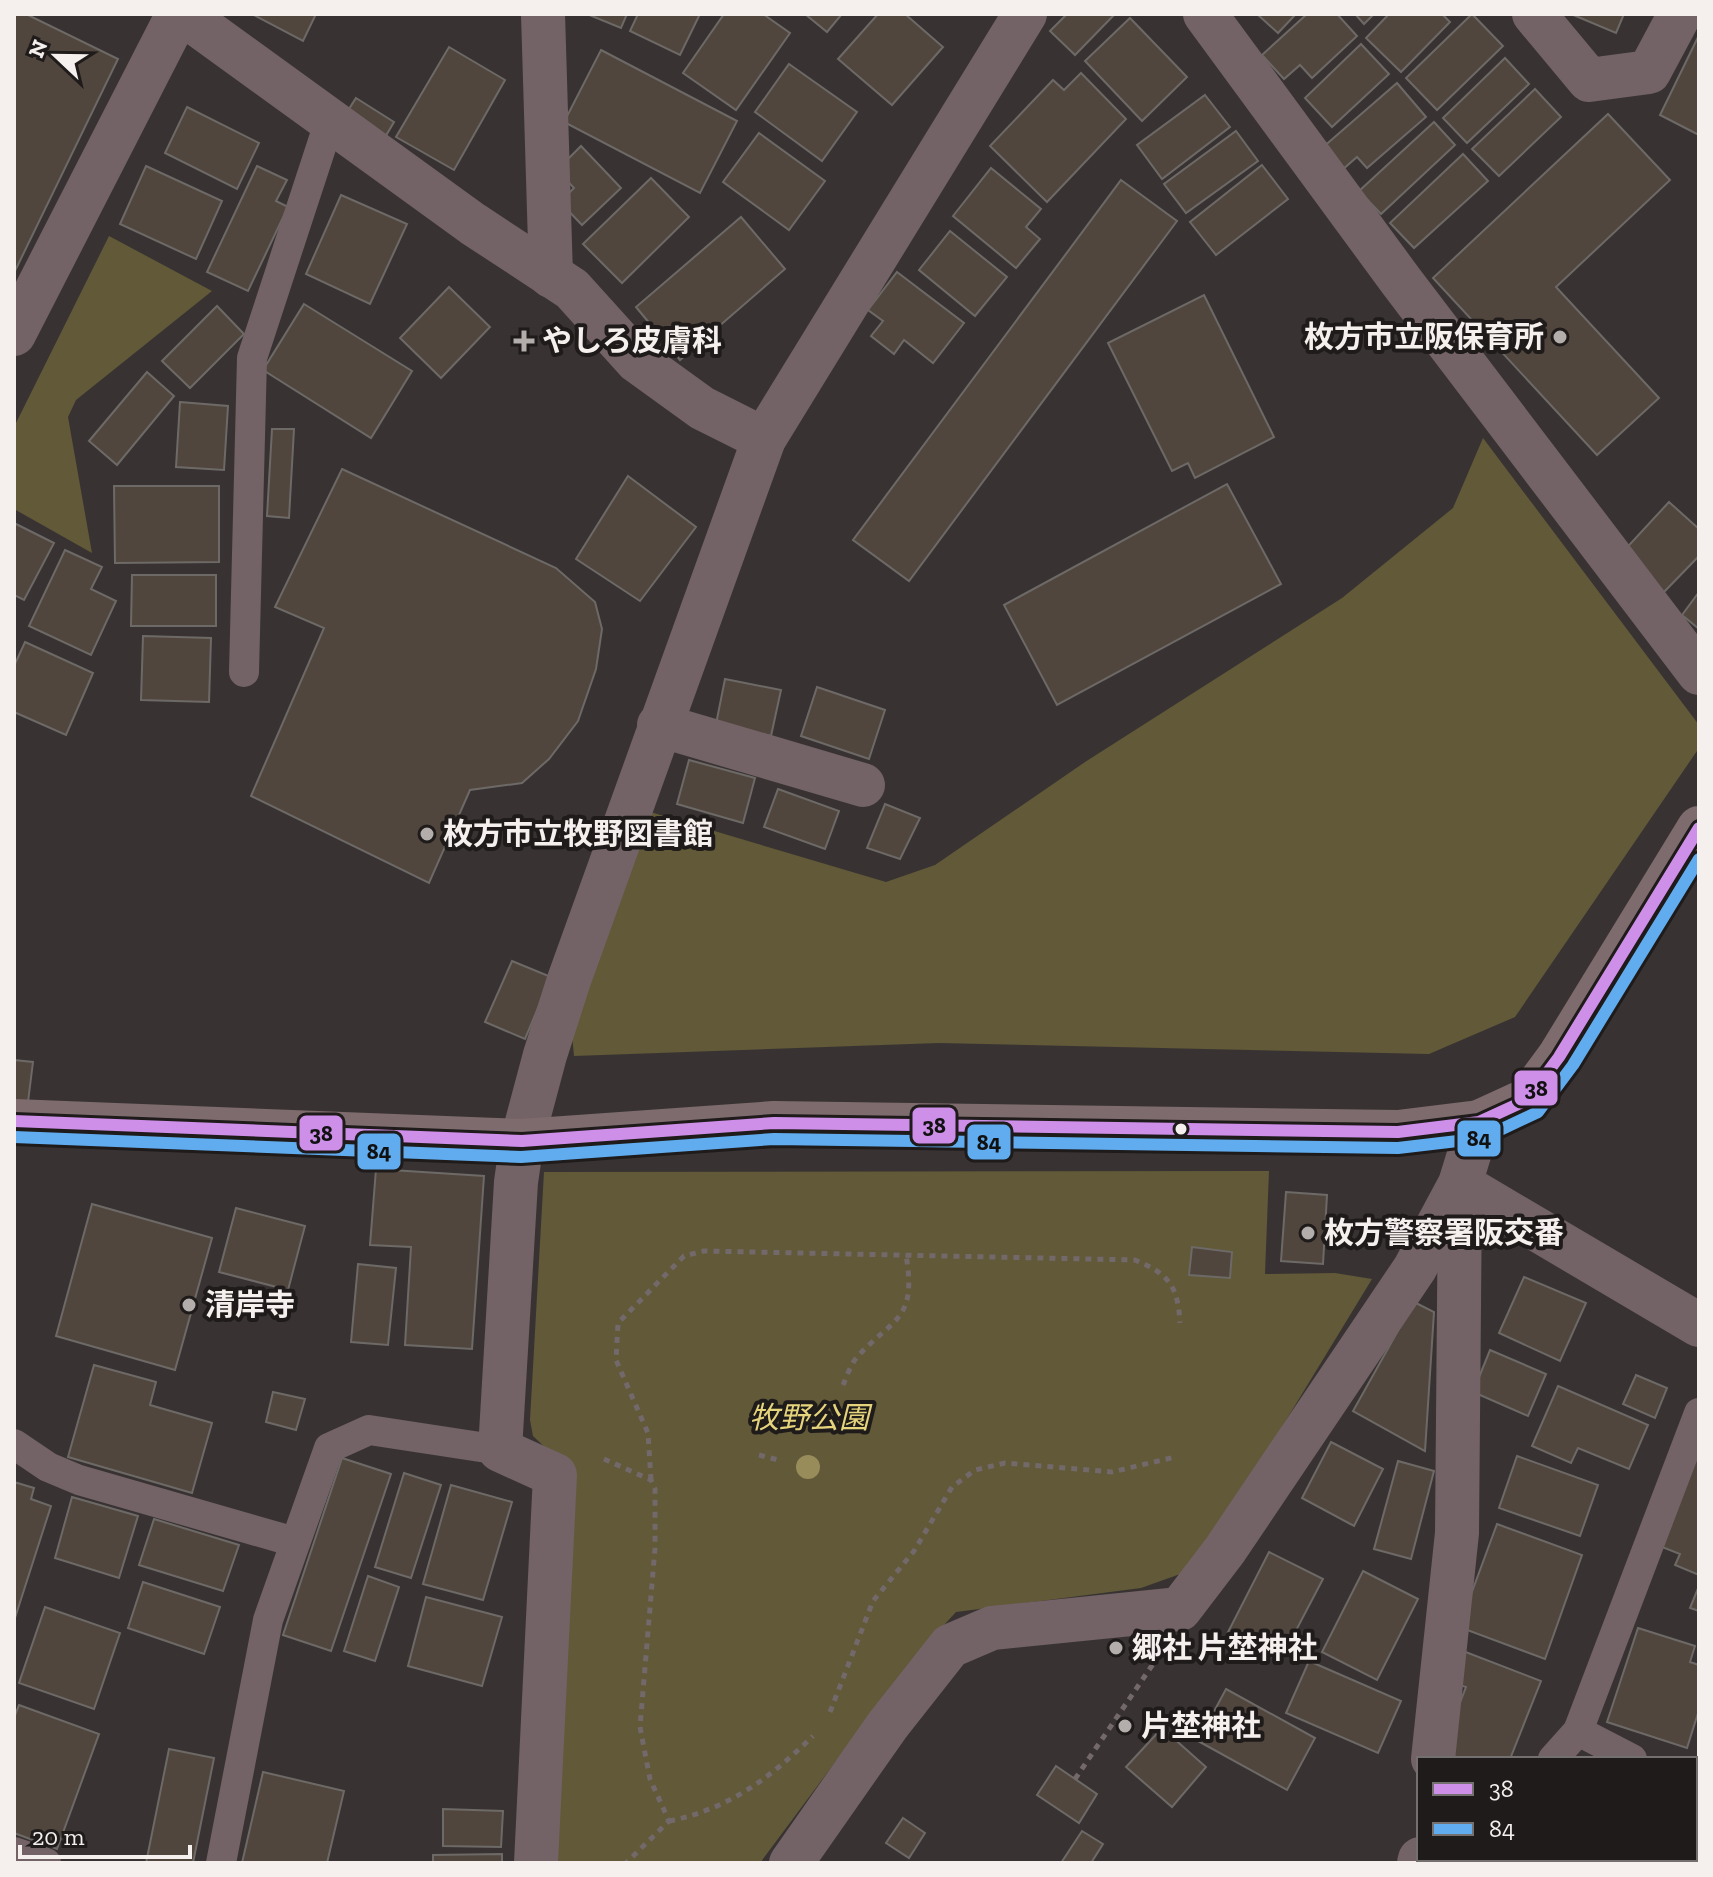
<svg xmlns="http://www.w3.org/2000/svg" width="1713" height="1877" font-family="'Zilla Slab','Noto Sans JP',serif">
<rect width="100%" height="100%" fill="#383332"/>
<!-- green -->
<g fill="#615938">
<polygon points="109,236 212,291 76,400 68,417 92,553 14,509 14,427"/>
<polygon points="1483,438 1699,725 1699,748 1515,1017 1429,1054 939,1043 574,1056 572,1035 647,811 886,882 935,865 1085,762 1342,598 1453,508"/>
<polygon points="1269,1171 1265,1274 1335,1273 1372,1279 1215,1537 1183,1573 1141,1588 956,1612 909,1663 760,1863 555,1863 570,1471 533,1436 530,1420 544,1172"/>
</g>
<!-- building -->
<g fill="#50463d" stroke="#6d6967" stroke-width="2">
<polygon points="14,14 26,14 118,59 14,273"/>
<polygon points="252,14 316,14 303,41"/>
<polygon points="587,14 627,14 621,28"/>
<polygon points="638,14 700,14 680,55 630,31"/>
<polygon points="724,14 763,14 790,33 736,110 683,73"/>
<polygon points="805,14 842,14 827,32"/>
<polygon points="878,14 905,14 943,47 892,105 838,59"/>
<polygon points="1067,14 1115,14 1075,55 1050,31"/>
<polygon points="1257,14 1296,14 1278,33"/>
<polygon points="1307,14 1337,14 1357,36 1312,78 1300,65 1284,79 1262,55"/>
<polygon points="1355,14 1374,14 1364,24"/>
<polygon points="1389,14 1442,14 1450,22 1401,72 1366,38"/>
<polygon points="1472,14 1503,46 1437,110 1406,78"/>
<polygon points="1571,14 1624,14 1616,33"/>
<polygon points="1130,18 1187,77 1142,121 1085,61"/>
<polygon points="1699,35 1699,135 1660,115"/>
<polygon points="1361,44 1389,74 1332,127 1305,98"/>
<polygon points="449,47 505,80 454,170 396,137"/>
<polygon points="601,50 737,121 700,193 564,122"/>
<polygon points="1505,58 1529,84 1467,143 1443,118"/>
<polygon points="789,64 857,112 822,161 755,112"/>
<polygon points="1081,73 1126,119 1047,202 990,146 1053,80 1064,90"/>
<polygon points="1397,83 1426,117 1367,168 1357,157 1342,170 1322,148"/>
<polygon points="1535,89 1561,117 1499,176 1472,149"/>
<polygon points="1205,95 1230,127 1162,179 1137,145"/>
<polygon points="356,98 394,122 381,144 342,120"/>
<polygon points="187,107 259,143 237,189 165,153"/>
<polygon points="1608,114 1670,180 1556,287 1659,398 1597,455 1433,278"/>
<polygon points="1434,122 1455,145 1381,214 1359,191"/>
<polygon points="1236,131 1258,161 1186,213 1164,184"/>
<polygon points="759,133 825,181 789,230 723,182"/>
<polygon points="581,146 621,188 582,225 560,202 574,188 557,170"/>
<polygon points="1463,154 1488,181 1414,248 1390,223"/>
<polygon points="1262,165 1288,199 1216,255 1190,222"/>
<polygon points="146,166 222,201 196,259 120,224"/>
<polygon points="257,166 287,180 276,201 288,207 248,291 207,272"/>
<polygon points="991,168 1041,209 1026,227 1040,239 1016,268 953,216"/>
<polygon points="651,178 689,217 622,283 583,244"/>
<polygon points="1121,180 1177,221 909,581 853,540"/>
<polygon points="341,195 407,224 370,304 306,274"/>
<polygon points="741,217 785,269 680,360 636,307"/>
<polygon points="950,231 1007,277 975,316 919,270"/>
<polygon points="897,272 964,323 933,363 904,340 894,354 871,336 883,321 868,310"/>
<polygon points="449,287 490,327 441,378 400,338"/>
<polygon points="1204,295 1274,437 1195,478 1188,463 1172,471 1108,343"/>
<polygon points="304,304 412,371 371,438 263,370"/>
<polygon points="217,306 244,334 190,388 162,361"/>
<polygon points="147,372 174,396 117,465 89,441"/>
<polygon points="180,402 228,406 224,470 176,467"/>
<polygon points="272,429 294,429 289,518 267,516"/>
<polygon points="342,469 556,568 595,602 602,629 596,669 578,721 549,759 522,783 470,790 429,883 251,796 324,628 275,607"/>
<polygon points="628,476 696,527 640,601 576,559"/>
<polygon points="1227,484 1281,584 1057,705 1004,605"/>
<polygon points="114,486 219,486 219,562 115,563"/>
<polygon points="1669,502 1699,529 1699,556 1662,594 1620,555"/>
<polygon points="14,523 54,543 24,600 14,595"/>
<polygon points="65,550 102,567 91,589 116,601 91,655 29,626"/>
<polygon points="132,575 216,575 216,626 131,626"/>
<polygon points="1699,592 1699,629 1682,615"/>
<polygon points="143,636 211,638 209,702 141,700"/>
<polygon points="25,642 93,673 66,735 14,712 14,666"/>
<polygon points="725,679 781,690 771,736 716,724"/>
<polygon points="817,687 885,710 869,759 801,736"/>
<polygon points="689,760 755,778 743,823 677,804"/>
<polygon points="778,789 839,811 825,849 764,827"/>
<polygon points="885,804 920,818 900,859 867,848"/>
<polygon points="512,961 551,977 525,1039 485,1022"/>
<polygon points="14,1060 33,1062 28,1102 14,1101"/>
<polygon points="376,1169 484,1176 472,1349 405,1345 411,1247 370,1245"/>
<polygon points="1286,1192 1327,1195 1323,1264 1281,1261"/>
<polygon points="92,1204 212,1238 175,1370 56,1336"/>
<polygon points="236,1208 305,1226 288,1290 219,1272"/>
<polygon points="1192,1247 1232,1252 1230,1278 1189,1275"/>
<polygon points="358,1264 396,1268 388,1345 351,1342"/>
<polygon points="1524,1277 1586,1303 1560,1361 1499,1333"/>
<polygon points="1414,1302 1434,1312 1425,1451 1353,1411"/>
<polygon points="1490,1350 1546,1374 1528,1416 1473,1392"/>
<polygon points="94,1365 156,1382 150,1405 212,1423 192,1493 68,1457"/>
<polygon points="1636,1375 1667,1388 1655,1418 1623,1404"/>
<polygon points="1558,1386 1648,1425 1629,1469 1578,1448 1571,1463 1532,1446"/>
<polygon points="273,1392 305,1399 296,1430 266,1422"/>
<polygon points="1331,1442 1383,1469 1354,1526 1302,1498"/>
<polygon points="1517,1456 1598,1485 1580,1536 1499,1508"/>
<polygon points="342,1458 391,1474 331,1651 283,1635"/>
<polygon points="1696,1459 1699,1460 1699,1575 1675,1565 1680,1554 1662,1547"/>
<polygon points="1398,1461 1434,1471 1411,1559 1374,1549"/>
<polygon points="404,1473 441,1485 411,1578 375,1567"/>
<polygon points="14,1482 34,1488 31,1499 51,1506 14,1621"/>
<polygon points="451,1485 512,1502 483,1600 423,1584"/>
<polygon points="72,1497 138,1516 119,1578 55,1558"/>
<polygon points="154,1519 239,1545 223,1591 139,1565"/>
<polygon points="1497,1524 1582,1555 1545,1659 1459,1627"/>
<polygon points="1269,1552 1323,1579 1280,1661 1227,1634"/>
<polygon points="1363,1571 1418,1599 1377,1680 1322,1652"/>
<polygon points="368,1576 399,1587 375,1661 344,1651"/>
<polygon points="143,1582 220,1607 204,1654 128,1628"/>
<polygon points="1699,1586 1699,1611 1690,1608"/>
<polygon points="426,1597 502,1617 482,1686 408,1666"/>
<polygon points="45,1607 120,1633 94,1709 19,1683"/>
<polygon points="1638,1628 1695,1646 1690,1662 1699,1665 1699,1710 1687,1748 1607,1722"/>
<polygon points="1463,1651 1541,1681 1510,1759 1461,1759 1441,1751 1466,1687 1451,1682"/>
<polygon points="1309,1661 1401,1701 1378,1753 1286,1713"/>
<polygon points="1226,1689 1315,1738 1287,1790 1198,1741"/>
<polygon points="19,1705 99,1734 57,1849 14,1833 14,1718"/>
<polygon points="1162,1728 1206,1767 1172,1807 1126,1767"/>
<polygon points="169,1749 214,1758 193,1863 146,1863"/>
<polygon points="1056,1766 1097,1794 1079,1823 1037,1795"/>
<polygon points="263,1772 344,1791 327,1863 242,1863"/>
<polygon points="443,1809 503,1811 501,1847 443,1846"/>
<polygon points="903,1818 925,1833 909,1858 886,1843"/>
<polygon points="1082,1831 1103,1844 1091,1863 1061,1863"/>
<polygon points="1695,1853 1699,1863 1681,1863 1684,1859 1695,1859"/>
<polygon points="502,1854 502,1863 433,1863 433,1855"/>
<polygon points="1515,1859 1560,1859 1557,1863 1520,1863"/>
<polygon points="1574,1859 1629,1859 1626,1863 1571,1863"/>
<polygon points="1640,1859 1664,1859 1669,1863 1637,1863"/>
</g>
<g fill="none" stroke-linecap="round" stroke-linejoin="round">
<!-- path -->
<g stroke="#73696a" stroke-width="5" stroke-dasharray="6 6" stroke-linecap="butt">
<path d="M843,1385C847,1376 851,1364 857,1357C894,1317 917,1321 906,1255"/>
<polyline points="759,1455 782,1461"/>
<polyline points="604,1459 651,1480 655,1489 655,1548 640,1727 650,1779 669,1821 626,1863"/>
<path d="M651,1480L648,1433L616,1360L618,1323L684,1256L704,1251L1135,1260C1169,1274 1178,1286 1180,1323"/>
<polyline points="830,1712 873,1601 914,1551 952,1487 975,1470 1005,1463 1112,1472 1175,1457"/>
<polyline points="1075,1779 1153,1664"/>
<path d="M669,1821C729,1809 770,1778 813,1736"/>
</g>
<!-- lane -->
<g stroke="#736366" stroke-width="30">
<polyline points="244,672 252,358 330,120"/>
<polyline points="14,1444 48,1467 79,1480 295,1542"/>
<polyline points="1578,1731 1632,1759"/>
<polyline points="1553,1759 1578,1731 1699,1413"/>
<polyline points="1695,1792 1699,1794"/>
<polyline points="14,1852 46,1863"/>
<polyline points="221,1863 268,1620 329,1448 369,1430 500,1450"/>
<polyline points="1463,1863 1466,1859"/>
</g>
<!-- street -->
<g stroke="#736366" stroke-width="44">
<polyline points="183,14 473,224 572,289 637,361 702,408 764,439"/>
<polyline points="543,14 551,276"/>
<polyline points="1205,14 1401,281 1699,673"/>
<polyline points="1534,14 1589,80 1649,72 1680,14"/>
<polyline points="14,334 178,14"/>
<polyline points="659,725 863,785"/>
<polyline points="1460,1184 1699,1325"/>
<polyline points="1433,1759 1457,1533 1460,1190"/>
<polyline points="536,1863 555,1475 500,1450 516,1182 522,1141 545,1055 569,980 764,439 1025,14"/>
<polyline points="791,1863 887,1726 950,1646 992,1628 1180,1609 1225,1550 1415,1268 1460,1184 1479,1122"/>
<polyline points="1419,1863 1420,1859"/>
</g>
<!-- primary -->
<polyline stroke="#7e6b6e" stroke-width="44" points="14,1121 522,1141 774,1123 1398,1132 1479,1122 1527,1100 1559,1057 1699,828"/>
<defs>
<polyline id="bus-1" points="14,1121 522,1141 774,1123 1398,1132 1479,1122 1527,1100 1559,1057 1699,828"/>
<polyline id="bus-2" points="14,1137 521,1157 774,1139 1398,1148 1483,1138 1538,1112 1573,1065 1699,859"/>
</defs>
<!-- bus-1 casing -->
<use href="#bus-1" stroke="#1e1b1a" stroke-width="18"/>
<!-- bus-2 casing -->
<use href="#bus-2" stroke="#1e1b1a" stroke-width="18"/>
<!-- bus-1 -->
<use href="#bus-1" stroke="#ce8fe9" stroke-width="12"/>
<!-- bus-2 -->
<use href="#bus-2" stroke="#60acee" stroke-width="12"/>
</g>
<!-- trees -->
<circle fill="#988c5b" cx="808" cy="1467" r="12"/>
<!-- markers -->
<g fill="#b3aeac" stroke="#1e1b1a" stroke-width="3">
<circle cx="1560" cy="337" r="8"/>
<path d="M520 329h8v8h8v8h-8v8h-8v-8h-8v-8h8z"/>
<circle cx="427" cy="834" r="8"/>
<circle cx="1308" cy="1233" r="8"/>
<circle cx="189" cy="1305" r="8"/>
<circle cx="1116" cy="1648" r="8"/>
<circle cx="1125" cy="1726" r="8"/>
</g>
<circle fill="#f5f0ee" stroke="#1e1b1a" stroke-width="3" cx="1181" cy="1129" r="7"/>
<g text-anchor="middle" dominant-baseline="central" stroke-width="8" stroke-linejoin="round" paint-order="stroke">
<!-- poi labels -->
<g font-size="30" font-weight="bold" fill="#f5f0ee" stroke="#1e1b1a" text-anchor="start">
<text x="1544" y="337" text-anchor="end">枚方市立阪保育所</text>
<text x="542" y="341">やしろ皮膚科</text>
<text x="443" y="834">枚方市立牧野図書館</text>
<text x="1324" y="1233">枚方警察署阪交番</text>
<text x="205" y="1305">清岸寺</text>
<text x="1132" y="1648">郷社 片埜神社</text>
<text x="1141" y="1726">片埜神社</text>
</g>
<!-- park labels -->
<g font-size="30" font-style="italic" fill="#e6d47c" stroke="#1e1b1a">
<text x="809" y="1418">牧野公園</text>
</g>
</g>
<g stroke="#1e1b1a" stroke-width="3">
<rect x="1513" y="1069" width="46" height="38" rx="8" fill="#ce8fe9"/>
<rect x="911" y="1106" width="46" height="39" rx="8" fill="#ce8fe9"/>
<rect x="298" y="1114" width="46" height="38" rx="8" fill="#ce8fe9"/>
<rect x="1456" y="1119" width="46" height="39" rx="8" fill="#60acee"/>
<rect x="966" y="1123" width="46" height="38" rx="8" fill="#60acee"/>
<rect x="356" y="1132" width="46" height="39" rx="8" fill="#60acee"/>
</g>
<g font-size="22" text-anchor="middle" font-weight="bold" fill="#111">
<text x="1536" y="1096">38</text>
<text x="934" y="1133">38</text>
<text x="321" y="1141">38</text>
<text x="1479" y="1146">84</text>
<text x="989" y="1150">84</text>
<text x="379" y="1159">84</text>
</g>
<!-- border -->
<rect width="1713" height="1877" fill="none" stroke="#f5f0ee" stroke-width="32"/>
<!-- legend -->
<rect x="1417" y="1757" width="280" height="104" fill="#1e1b1a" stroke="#74706f" stroke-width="2"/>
<rect x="1433" y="1783" width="40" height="12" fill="#ce8fe9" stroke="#74706f" stroke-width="2"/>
<text x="1489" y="1797" font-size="24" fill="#f5f0ee">38</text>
<rect x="1433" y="1823" width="40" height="12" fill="#60acee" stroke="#74706f" stroke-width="2"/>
<text x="1489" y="1837" font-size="24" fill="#f5f0ee">84</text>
<!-- north arrow -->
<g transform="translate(56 56) rotate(292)" stroke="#1e1b1a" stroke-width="6" paint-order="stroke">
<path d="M0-6L14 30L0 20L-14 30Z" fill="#f5f0ee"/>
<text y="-12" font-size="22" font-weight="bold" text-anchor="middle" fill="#f5f0ee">N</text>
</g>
<!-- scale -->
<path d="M20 1845v12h170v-12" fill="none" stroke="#f5f0ee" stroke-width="4"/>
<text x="32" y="1845" font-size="24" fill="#f5f0ee" stroke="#1e1b1a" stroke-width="6" paint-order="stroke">20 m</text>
</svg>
